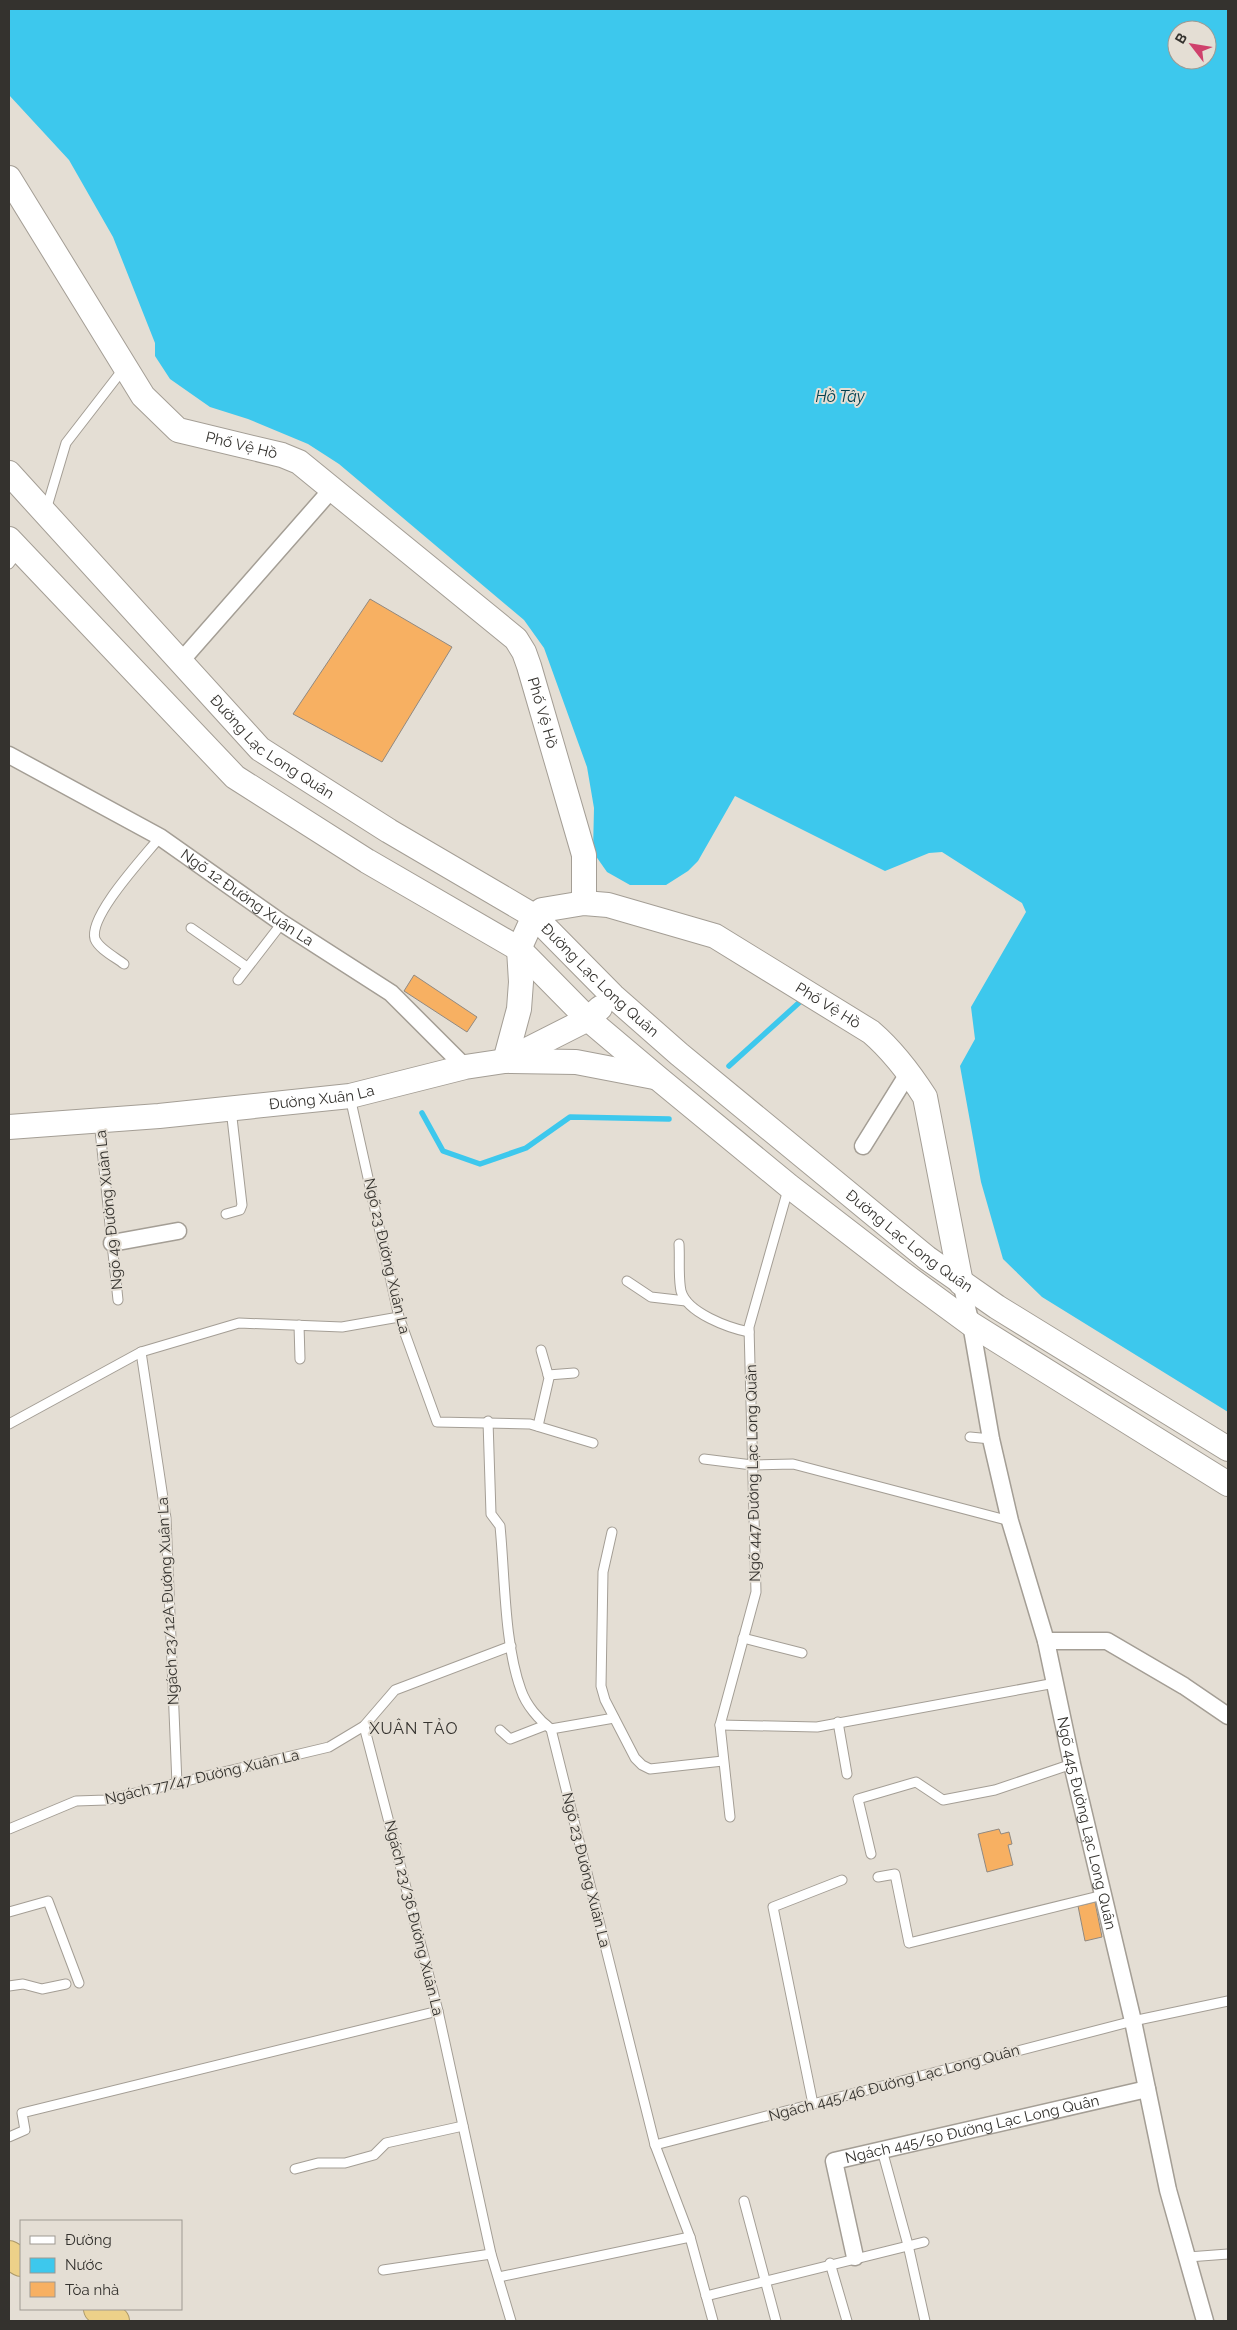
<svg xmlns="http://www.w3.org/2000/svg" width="1237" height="2330" font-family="Raleway,sans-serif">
<rect width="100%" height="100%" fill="#e4ded4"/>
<!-- water -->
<path fill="#3dc8ed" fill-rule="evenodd" d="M9,9H1228V1412L1042,1297L1003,1259L981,1182L960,1066L975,1039L971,1007L1026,912L1022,903L942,852L929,853L885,871L735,796L698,861L688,871L666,885H630L607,872L593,852L594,808L587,767L544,648L524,620L339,464L308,444L248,419L210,407L170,379L155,356V343L113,237L69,160L9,95ZM1177,30H1207V60H1177Z"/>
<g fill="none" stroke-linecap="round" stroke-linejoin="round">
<!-- stream -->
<g stroke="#3dc8ed" stroke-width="5.5">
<polyline points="729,1066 802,1000"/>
<polyline points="422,1113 443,1151 480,1164 526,1148 570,1117 669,1119"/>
</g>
</g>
<!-- building -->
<g fill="#f7b062" stroke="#918981">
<polygon points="370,599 452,647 382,762 293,714"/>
<polygon points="414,975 477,1017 467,1032 404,991"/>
<polygon points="999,1829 1001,1834 1009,1832 1012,1844 1008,1845 1013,1865 987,1872 978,1834"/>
<polygon points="1095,1902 1102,1937 1085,1941 1078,1906"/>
</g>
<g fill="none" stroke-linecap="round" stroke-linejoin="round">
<defs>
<g id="lane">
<polyline points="46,510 66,443 124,368"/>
<polyline points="9,564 19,551"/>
<polyline points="191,928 247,967"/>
<path d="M124,964C115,957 99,949 95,939C88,916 145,856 160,837"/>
<polyline points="238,980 282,923"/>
<polyline points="350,1097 399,1317 437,1422 530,1424 593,1443"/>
<polyline points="99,1121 118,1300"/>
<polyline points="226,1214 240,1210 242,1205 231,1109"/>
<path d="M679,1244C680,1259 678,1276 681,1291C687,1313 729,1328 749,1332"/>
<polyline points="627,1281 651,1297 686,1301"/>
<polyline points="299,1325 300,1359"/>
<polyline points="141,1352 166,1518 177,1784"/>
<polyline points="548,1375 574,1373"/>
<path d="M488,1421L491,1514L500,1526C505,1576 504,1643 521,1690C526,1705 539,1720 551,1729L655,2145L690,2237L713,2321"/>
<polyline points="9,1424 141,1352 239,1323 342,1327 399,1317"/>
<polyline points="538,1426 549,1378 541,1350"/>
<polyline points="970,1437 991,1439"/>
<polyline points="704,1459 752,1465 793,1464 1010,1521"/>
<polyline points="612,1532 603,1572 601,1686 605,1700 635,1758 642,1765 650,1769 723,1761"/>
<polyline points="743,1638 802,1653"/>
<polyline points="838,1722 847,1774"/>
<polyline points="720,1725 817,1727 1055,1683"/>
<polyline points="364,1726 438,2011 491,2254 511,2321"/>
<polyline points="551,1729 614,1718"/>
<polyline points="500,1730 510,1739 546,1725"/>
<polyline points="730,1817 720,1725 756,1592 749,1327 789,1186"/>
<polyline points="9,1829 76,1801 106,1800 329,1747 364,1726 395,1690 511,1646"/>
<polyline points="871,1854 858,1799 916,1782 943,1800 995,1790 1072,1764"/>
<polyline points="878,1877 895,1874 909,1943 1103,1895"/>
<polyline points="9,1912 48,1901 79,1983"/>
<polyline points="9,1986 23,1984 42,1989 66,1984"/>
<polyline points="813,2104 773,1907 842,1880"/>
<polyline points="9,2137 25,2130 22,2113 438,2011"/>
<polyline points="655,2145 1133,2021 1228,2001"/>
<polyline points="882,2150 908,2245 925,2321"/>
<polyline points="295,2169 318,2163 345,2163 374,2155 386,2143 463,2126"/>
<polyline points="744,2201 776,2321"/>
<polyline points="1188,2257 1228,2254"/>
<polyline points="830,2263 847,2321"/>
<polyline points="383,2270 491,2254"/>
<polyline points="499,2277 690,2237"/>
<polyline points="706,2296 924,2242"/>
</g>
<g id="street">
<polyline points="181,661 332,489"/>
<path id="s1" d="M9,755L160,837L282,923L391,993L465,1067"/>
<polyline points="863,1146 909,1072"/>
<polyline points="112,1243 178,1231"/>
<path id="s2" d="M961,1283L971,1324L991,1439L1010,1521L1046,1641L1072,1764L1133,2021L1168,2190L1205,2321"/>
<polyline points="1046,1641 1107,1641 1184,1686 1228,1716"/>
<path id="s3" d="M855,2257L834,2161L1147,2089"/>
</g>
<g id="secondary">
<path id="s4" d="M9,178L143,396L178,430L282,455L299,462L516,639L524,652L529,666L584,855V903"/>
<path id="s5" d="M9,473L260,749L389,831L534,916L613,996L679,1054L927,1258L997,1307L1228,1449"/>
<polyline points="9,539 235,777 367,861 519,949 588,1019 659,1079 789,1186 903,1274 971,1324 1228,1484"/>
<path id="s6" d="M505,1061L519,1009L521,982L519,949L534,916L542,910L584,903L608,905L715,936L871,1032C893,1051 909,1072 925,1097L961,1283"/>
<polyline points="511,1061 576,1062 654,1077"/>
<path id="s7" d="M9,1127L159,1116L350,1096L465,1067L505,1061L588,1019L600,1008"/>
</g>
<g id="highway">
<polyline points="9,2255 21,2262"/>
<polyline points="98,2309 115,2321"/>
</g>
</defs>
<!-- lane casing -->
<use href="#lane" stroke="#a49e95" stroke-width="11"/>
<!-- street casing -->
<use href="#street" stroke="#a49e95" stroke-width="19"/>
<!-- secondary casing -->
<use href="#secondary" stroke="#a49e95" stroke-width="26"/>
<!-- highway casing -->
<use href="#highway" stroke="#ac9969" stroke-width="30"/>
<!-- lane -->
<use href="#lane" stroke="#fff" stroke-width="9"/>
<!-- street -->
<use href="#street" stroke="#fff" stroke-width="16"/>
<!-- secondary -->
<use href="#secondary" stroke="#fff" stroke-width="24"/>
<!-- highway -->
<use href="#highway" stroke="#edd189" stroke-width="28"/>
</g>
<g text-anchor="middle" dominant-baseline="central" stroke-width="4" stroke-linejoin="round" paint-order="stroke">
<!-- street labels -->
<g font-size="15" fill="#34322e" stroke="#e4ded4">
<text stroke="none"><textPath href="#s4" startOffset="370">Phố Vệ Hồ</textPath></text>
<text stroke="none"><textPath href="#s4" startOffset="789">Phố Vệ Hồ</textPath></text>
<text stroke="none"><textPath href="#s5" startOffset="381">Đường Lạc Long Quân</textPath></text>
<text stroke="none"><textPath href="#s1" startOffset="278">Ngõ 12 Đường Xuân La</textPath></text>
<text stroke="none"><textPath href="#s5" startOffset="786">Đường Lạc Long Quân</textPath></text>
<text stroke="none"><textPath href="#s6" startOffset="471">Phố Vệ Hồ</textPath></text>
<text stroke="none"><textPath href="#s7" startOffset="314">Đường Xuân La</textPath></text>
<text transform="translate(109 1210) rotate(-96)">Ngõ 49 Đường Xuân La</text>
<text stroke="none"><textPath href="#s5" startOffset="1191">Đường Lạc Long Quân</textPath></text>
<text transform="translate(387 1256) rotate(77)">Ngõ 23 Đường Xuân La</text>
<text transform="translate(753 1473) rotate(-91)">Ngõ 447 Đường Lạc Long Quân</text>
<text transform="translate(168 1601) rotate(-93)">Ngách 23/12A Đường Xuân La</text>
<text transform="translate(202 1777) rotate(-13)">Ngách 77/47 Đường Xuân La</text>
<text stroke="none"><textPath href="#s2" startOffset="555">Ngõ 445 Đường Lạc Long Quân</textPath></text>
<text transform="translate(586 1870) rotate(76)">Ngõ 23 Đường Xuân La</text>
<text transform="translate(414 1918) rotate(76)">Ngách 23/36 Đường Xuân La</text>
<text transform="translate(894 2083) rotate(-15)">Ngách 445/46 Đường Lạc Long Quân</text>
<text stroke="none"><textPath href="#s3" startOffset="240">Ngách 445/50 Đường Lạc Long Quân</textPath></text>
</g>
<!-- water labels -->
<g font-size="16" font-style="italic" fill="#024150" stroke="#e4ded4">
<text x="840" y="396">Hồ Tây</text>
</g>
<!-- neighbourhood labels -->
<g font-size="16" letter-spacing="1" fill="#34322e" stroke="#e4ded4">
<text x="414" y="1728">XUÂN TẢO</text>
</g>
</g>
<!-- border -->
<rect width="1237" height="2330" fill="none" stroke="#34322e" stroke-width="20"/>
<!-- legend -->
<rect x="20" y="2220" width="162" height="90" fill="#e4ded4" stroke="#9e9992"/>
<rect x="30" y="2236" width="25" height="8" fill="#ffffff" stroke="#9e9992"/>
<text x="65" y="2245" font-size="15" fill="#34322e">Đường</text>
<rect x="30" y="2258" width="25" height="15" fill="#3dc8ed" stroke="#9e9992"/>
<text x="65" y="2270" font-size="15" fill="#34322e">Nước</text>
<rect x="30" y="2282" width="25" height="15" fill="#f7b062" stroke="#9e9992"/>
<text x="65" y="2295" font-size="15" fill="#34322e">Tòa nhà</text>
<!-- north arrow -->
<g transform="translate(1192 45) rotate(301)"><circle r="24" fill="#e4ded4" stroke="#9e9992"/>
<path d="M0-4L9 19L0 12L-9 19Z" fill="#cf416c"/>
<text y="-8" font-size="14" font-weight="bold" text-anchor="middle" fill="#34322e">B</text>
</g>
</svg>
